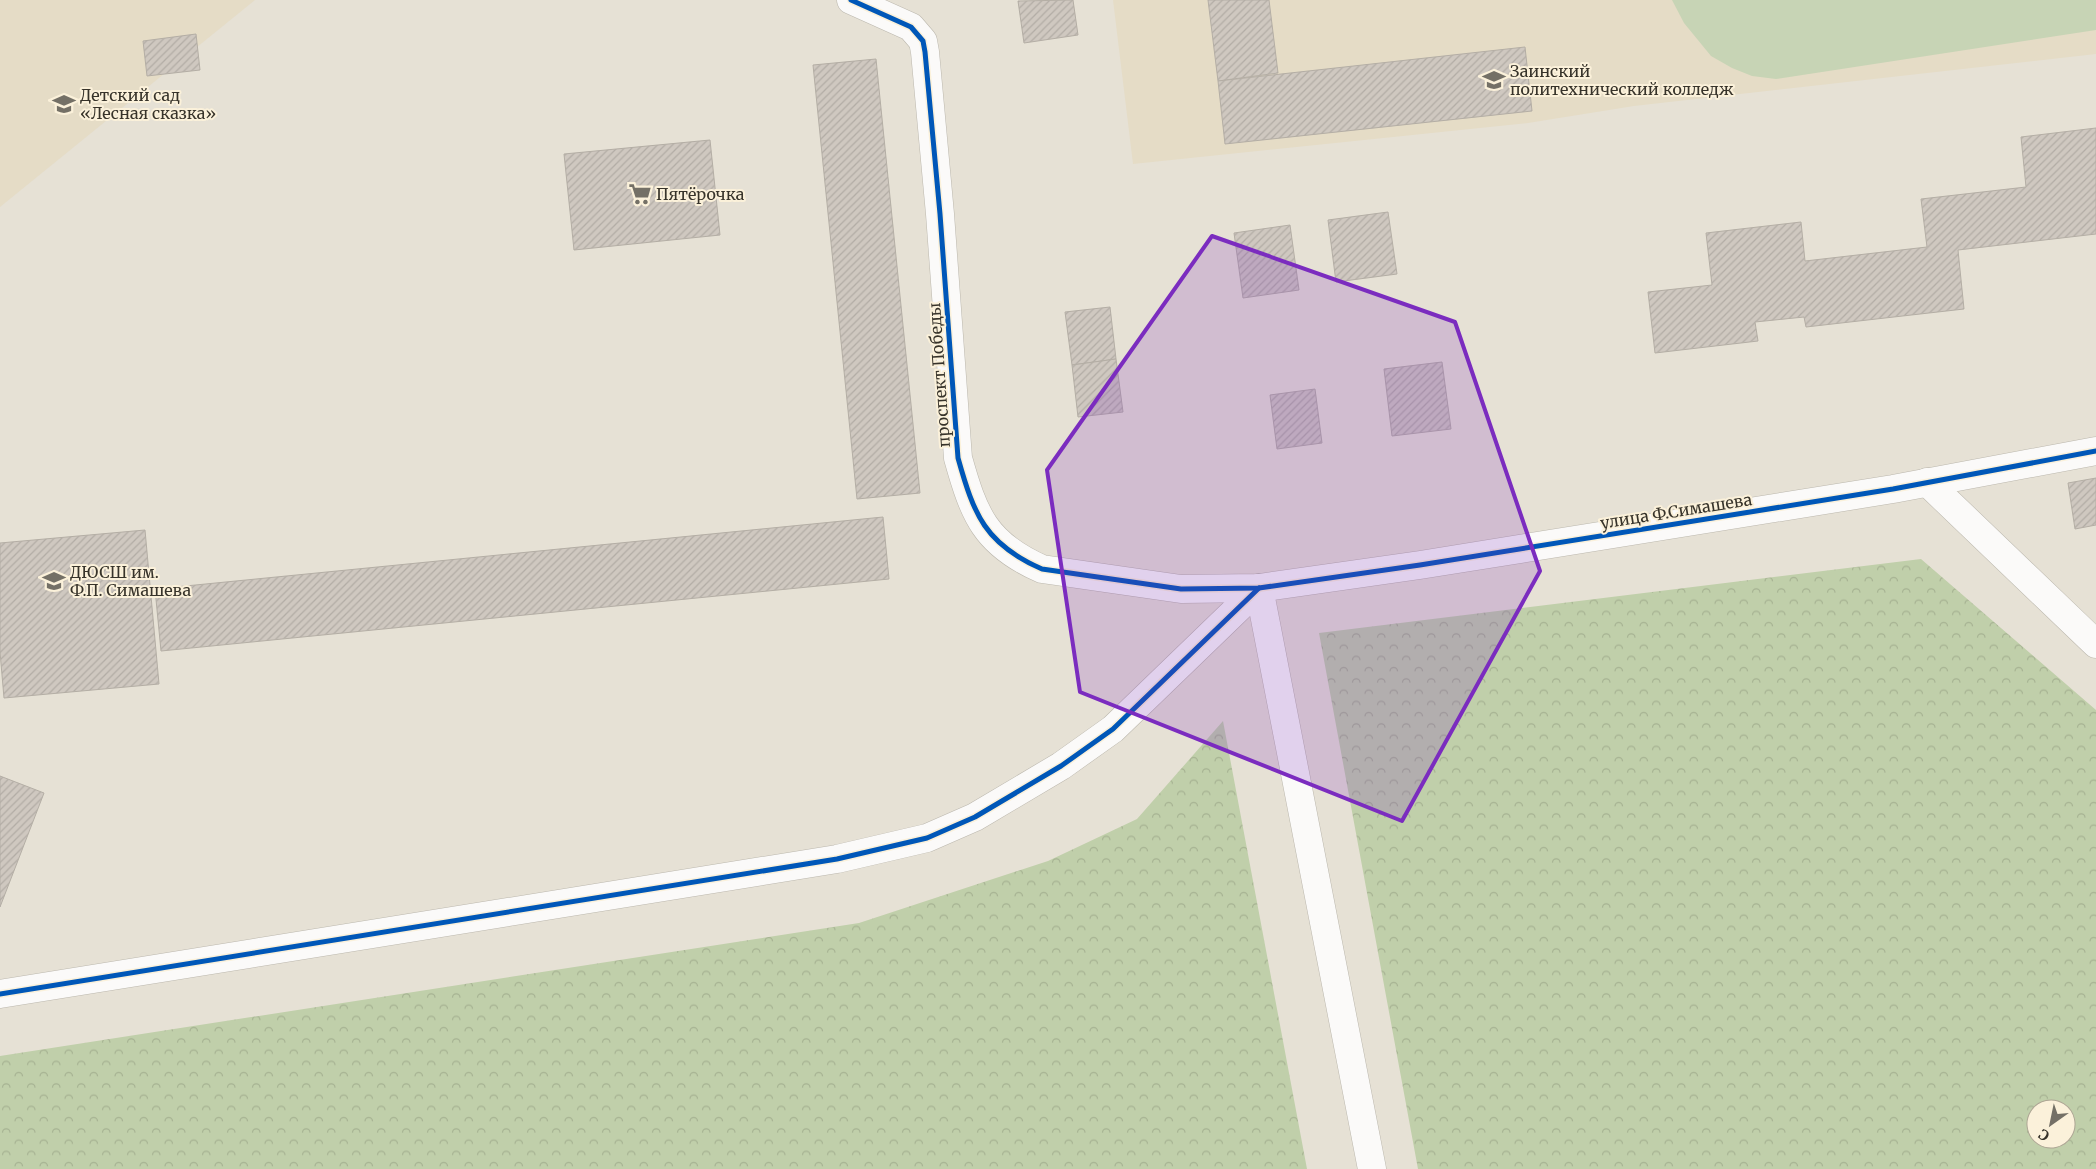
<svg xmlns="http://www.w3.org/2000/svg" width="2096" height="1169" font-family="Merriweather,serif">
<defs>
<pattern id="forest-crowns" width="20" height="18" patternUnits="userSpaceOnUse" patternTransform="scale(1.25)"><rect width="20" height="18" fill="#c0cfaa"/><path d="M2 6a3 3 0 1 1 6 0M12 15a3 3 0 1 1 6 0" fill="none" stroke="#a6b292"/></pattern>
<pattern id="building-hatch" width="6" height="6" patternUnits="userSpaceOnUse" patternTransform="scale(1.25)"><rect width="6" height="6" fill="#cfc8c0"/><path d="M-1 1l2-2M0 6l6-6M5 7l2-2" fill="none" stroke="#b2aca5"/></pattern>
</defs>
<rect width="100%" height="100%" fill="#e6e1d5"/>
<!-- built -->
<g fill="#e5dcc6">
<polygon points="0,0 255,0 0,207"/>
<polygon points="1113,0 2096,0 2096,54 1634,106 1528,123 1133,164"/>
</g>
<!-- forest -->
<g fill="url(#forest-crowns)" fill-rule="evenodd">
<path d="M1921,559L2096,710V1169H1418L1319,633ZM2036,1109H2066V1139H2036Z"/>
<polygon points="1223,721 1307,1169 0,1169 0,1056 859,923 1048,861 1137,819"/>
</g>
<!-- pitch -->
<polygon fill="#c7d4b5" points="1672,0 2096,0 2096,30 1776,79 1752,76 1732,68 1711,56 1684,23"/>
<!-- building -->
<g fill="url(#building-hatch)" stroke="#b4aea5">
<polygon points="1073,0 1078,35 1024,43 1018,1"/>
<polygon points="1208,0 1269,0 1278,73 1218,81"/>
<polygon points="196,34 200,70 147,76 143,41"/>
<polygon points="1525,47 1532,111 1225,144 1218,81"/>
<polygon points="876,59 920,493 857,499 813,65"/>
<polygon points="2096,128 2096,234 1958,250 1964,309 1806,327 1804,317 1755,322 1758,341 1655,353 1648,292 1712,285 1706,233 1801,222 1805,261 1927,247 1921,199 2026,187 2021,137"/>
<polygon points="710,140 720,235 574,250 564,154"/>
<polygon points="1388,212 1397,274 1336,282 1328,220"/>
<polygon points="1290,225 1299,290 1243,298 1234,233"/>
<polygon points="1110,307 1116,359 1072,365 1065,312"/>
<polygon points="1116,359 1123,412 1078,417 1072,365"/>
<polygon points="1442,362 1451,429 1392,436 1384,369"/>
<polygon points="1315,389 1322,443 1277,449 1270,395"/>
<polygon points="2096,478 2096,525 2075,529 2068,483"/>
<polygon points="883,517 889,579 161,651 155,589"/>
<polygon points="145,530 159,684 4,698 0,652 0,543"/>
<polygon points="0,776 44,793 0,907"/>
</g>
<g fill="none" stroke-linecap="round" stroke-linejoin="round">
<defs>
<g id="minor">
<path d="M851,0L911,27L923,41L925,52L940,214L958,458C974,515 985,544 1042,569L1181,589L1259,588L1420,565L1893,489L2096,451"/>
<polyline points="1927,482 2096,644"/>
<polyline points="1259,588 1372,1169"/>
<polyline points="0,994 837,859 927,838 975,817 1061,766 1113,729 1259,588"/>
</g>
</defs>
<!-- minor casing -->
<use href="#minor" stroke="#bbb7ad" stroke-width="29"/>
<!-- minor -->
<use href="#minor" stroke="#fbfaf9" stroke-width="28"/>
<defs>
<g id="cycleway">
<path d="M851,0L911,27L923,41L925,52L940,214L958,458C974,515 985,544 1042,569L1181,589L1259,588L1420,565L1893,489L2096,451"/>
<polyline points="0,994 837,859 927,838 975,817 1061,766 1113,729 1259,588"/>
</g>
</defs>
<!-- cycleway casing -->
<use href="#cycleway" stroke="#fbf1da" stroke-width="8"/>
<!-- cycleway -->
<use href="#cycleway" stroke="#0057b8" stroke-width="5"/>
</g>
<!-- marked area -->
<path fill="#7b2cbf" fill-opacity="0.2" stroke="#7b2cbf" stroke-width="4" stroke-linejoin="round" d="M1212,236L1455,322L1540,571L1402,821L1080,692L1047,470Z"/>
<!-- icons -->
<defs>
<symbol id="university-bare" viewBox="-9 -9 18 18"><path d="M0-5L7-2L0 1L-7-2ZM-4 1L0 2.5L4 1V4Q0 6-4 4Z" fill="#747066" stroke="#fbf1da" stroke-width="2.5" paint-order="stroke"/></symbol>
<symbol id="school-bare" viewBox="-9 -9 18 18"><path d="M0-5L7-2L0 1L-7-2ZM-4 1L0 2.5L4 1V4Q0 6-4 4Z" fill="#747066" stroke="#fbf1da" stroke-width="2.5" paint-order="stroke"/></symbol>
<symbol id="supermarket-bare" viewBox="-9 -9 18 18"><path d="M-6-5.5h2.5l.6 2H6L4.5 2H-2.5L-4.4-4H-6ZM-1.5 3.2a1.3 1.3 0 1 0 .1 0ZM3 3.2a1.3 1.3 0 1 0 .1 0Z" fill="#747066" stroke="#fbf1da" stroke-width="2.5" paint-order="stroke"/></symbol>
</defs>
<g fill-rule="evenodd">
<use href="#university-bare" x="1478" y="64" width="32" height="32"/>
<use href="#school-bare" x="48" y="88" width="32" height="32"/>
<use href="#supermarket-bare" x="624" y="178" width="32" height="32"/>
<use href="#school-bare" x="38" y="565" width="32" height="32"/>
</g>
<g text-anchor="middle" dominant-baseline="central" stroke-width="4" stroke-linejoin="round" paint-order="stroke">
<!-- poi labels -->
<g font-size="16" fill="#37332a" stroke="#fbf1da" text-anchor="start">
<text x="1510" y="71">Заинский<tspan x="1510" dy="18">политехнический колледж</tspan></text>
<text x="80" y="95">Детский сад<tspan x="80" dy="18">«Лесная сказка»</tspan></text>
<text x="656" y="194">Пятёрочка</text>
<text x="70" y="572">ДЮСШ им.<tspan x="70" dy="18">Ф.П. Симашева</tspan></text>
</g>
<!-- street labels -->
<g font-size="16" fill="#37332a" stroke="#fbf1da">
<text transform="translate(939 375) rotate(-94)">проспект Победы</text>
<text transform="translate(1676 511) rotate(-9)">улица Ф.Симашева</text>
</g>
</g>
<!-- north arrow -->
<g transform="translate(2051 1124) rotate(213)"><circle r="24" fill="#fbf1da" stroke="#ada594"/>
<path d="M0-4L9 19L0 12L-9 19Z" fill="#747066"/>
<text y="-8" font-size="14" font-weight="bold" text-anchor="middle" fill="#37332a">С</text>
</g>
</svg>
